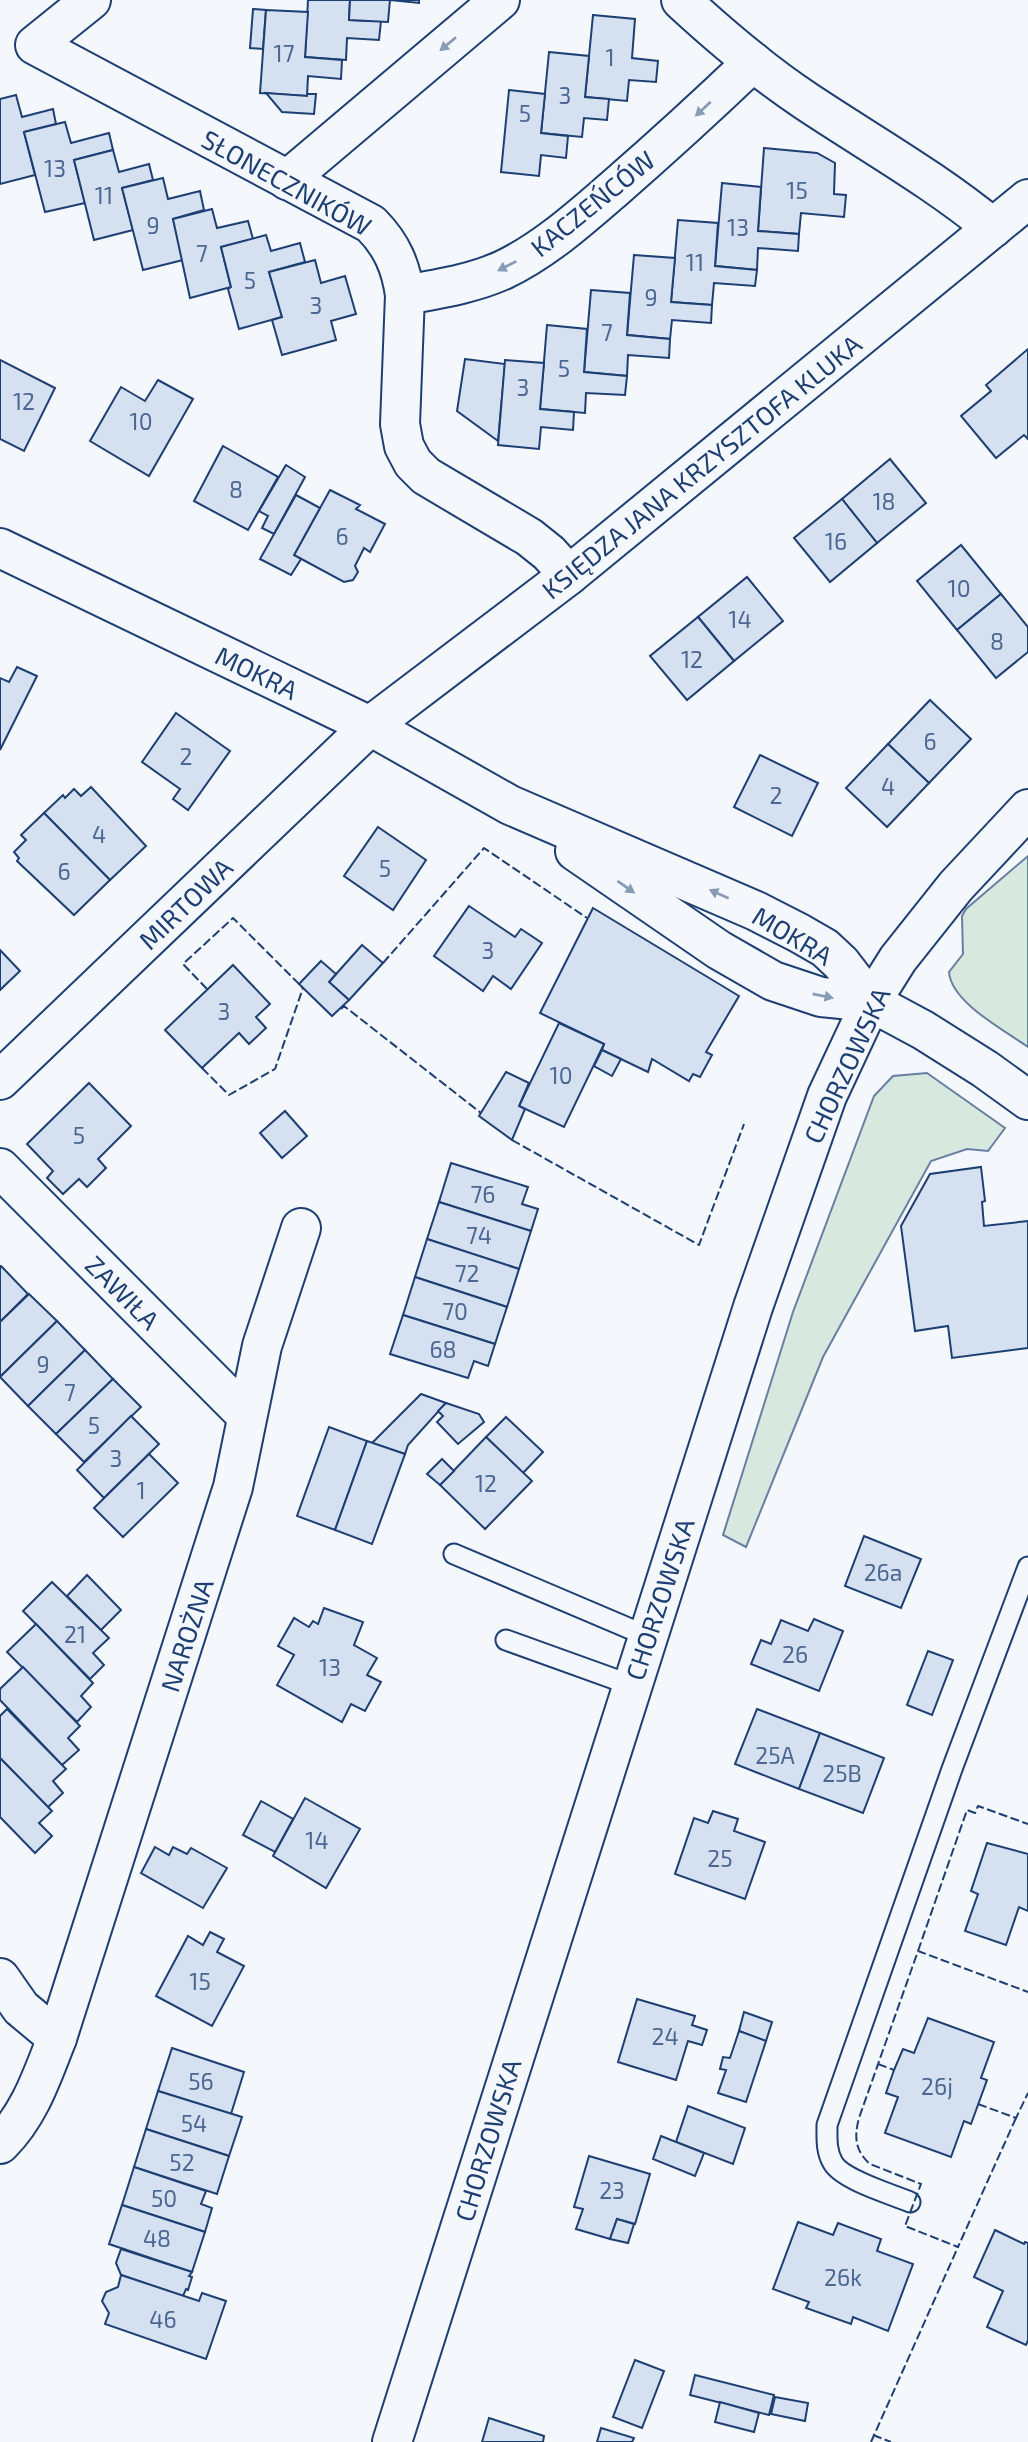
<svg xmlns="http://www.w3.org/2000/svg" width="1028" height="2442" font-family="'Exo 2',sans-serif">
<rect width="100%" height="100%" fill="#f4f7fb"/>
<!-- green -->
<g fill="#d7e8df" stroke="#687fa3" stroke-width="2">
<path d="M1028,856V1047C1004,1030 951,1002 949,972L963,954L962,916L966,909Z"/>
<polygon points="927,1073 1005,1128 988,1151 967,1149 931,1161 823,1357 746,1547 723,1535 793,1312 874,1096 893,1076"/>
</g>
<!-- building -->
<g fill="#d5e0f0" stroke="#1d3f73" stroke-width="2">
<polygon points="308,0 350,0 349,20 381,21 379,40 347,38 346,60 305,57"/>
<polygon points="350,0 419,0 419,3 390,0 388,22 349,20"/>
<polygon points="253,9 266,10 263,49 250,48"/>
<polygon points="266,10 308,12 305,57 342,60 341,79 308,76 307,96 260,93"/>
<polygon points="593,15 635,19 632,58 658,61 656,82 629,80 627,101 585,97"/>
<polygon points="549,52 589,56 585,97 609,99 607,120 584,118 582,137 541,133"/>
<polygon points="509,90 545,94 541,133 568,136 566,158 541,155 539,176 501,172"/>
<polygon points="266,93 307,96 307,94 316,94 314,114 282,112"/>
<polygon points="16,95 22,117 53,109 56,124 24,132 35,175 0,184 0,99"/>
<polygon points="65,122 71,143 109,133 113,150 74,160 85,203 45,212 24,132"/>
<polygon points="764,148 817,153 835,163 834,194 846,195 844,217 801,213 799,234 758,231"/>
<polygon points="113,150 119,172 149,164 153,180 122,188 133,230 94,240 74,160"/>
<polygon points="163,178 168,199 200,191 204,210 173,219 183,260 143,270 122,188"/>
<polygon points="722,183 761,187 758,231 799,234 798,251 758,248 757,270 715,266"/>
<polygon points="212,209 217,228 248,221 253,239 221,247 231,287 190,298 173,219"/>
<polygon points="678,220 718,223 715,266 757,270 755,286 714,283 712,305 671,302"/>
<polygon points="266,235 271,251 300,243 305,262 269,272 282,317 239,329 228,289 231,287 221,247"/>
<polygon points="634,255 675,258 671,302 712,305 711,323 672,320 670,339 627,335"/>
<polygon points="315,260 321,283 345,276 356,314 331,321 336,340 282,355 272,320 282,317 269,272"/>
<polygon points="591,290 630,293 627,335 670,339 669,358 628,355 627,376 584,372"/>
<polygon points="547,325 587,329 584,372 627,376 625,395 586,393 585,413 540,409"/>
<polygon points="1028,349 1028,439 1024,435 996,458 961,416 991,391 986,385"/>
<polygon points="465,359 505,364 498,441 457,411"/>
<polygon points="0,360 55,388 24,451 0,439"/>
<polygon points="505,360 544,363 540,409 574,412 573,430 541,427 539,449 498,445"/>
<polygon points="158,380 193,399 149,476 90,441 121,387 145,401"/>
<polygon points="223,446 278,477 248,530 194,501"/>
<polygon points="890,459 926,503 877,543 842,499"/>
<polygon points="286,465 305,477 274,534 262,528 268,516 259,511"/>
<polygon points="330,490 360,505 356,509 385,524 370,552 364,548 355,566 358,572 353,580 344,582 294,555"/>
<polygon points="296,495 320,508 294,555 301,559 291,575 260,559"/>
<polygon points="842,499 877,543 830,582 794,538"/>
<polygon points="961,545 1001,594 957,630 917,581"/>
<polygon points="747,577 783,621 734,661 698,617"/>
<polygon points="1001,594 1028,627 1028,652 996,678 957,630"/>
<polygon points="698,617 734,661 687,700 650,656"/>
<polygon points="17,667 37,676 0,750 0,678 9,682"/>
<polygon points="930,700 971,739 929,783 888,744"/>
<polygon points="176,713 230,751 188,810 173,799 180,789 142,762"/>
<polygon points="888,744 929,783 887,827 846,788"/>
<polygon points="760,755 818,783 792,836 734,807"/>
<polygon points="91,787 146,846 110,880 44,813 63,795 65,798 74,789 81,796"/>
<polygon points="44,813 110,880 74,915 17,861 19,858 14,852 26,840 21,835"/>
<polygon points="378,827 426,860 393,910 344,876"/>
<polygon points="469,906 515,937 521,929 542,943 511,989 493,976 483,991 434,956"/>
<polygon points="593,908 739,996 706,1052 712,1055 700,1077 693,1074 689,1081 652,1059 648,1072 602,1050 604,1044 540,1013"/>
<polygon points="362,945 383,963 349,1000 329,982"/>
<polygon points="0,950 20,971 0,990"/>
<polygon points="321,961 336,974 329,982 349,1000 332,1016 299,984"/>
<polygon points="233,965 270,1004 256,1017 266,1028 249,1044 239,1033 202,1068 165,1030"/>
<polygon points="559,1023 604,1044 564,1127 519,1106"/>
<polygon points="602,1050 621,1059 612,1076 594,1066"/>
<polygon points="506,1072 529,1083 519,1106 525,1109 512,1140 479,1116"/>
<polygon points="89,1083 131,1126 98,1159 106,1168 87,1187 79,1179 63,1194 47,1178 53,1171 27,1144"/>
<polygon points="285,1111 307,1136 282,1158 260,1133"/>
<polygon points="451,1163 528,1187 522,1204 538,1209 531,1231 439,1202"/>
<polygon points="981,1167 985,1201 982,1202 984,1226 1028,1221 1028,1348 952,1358 948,1326 915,1331 901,1226 930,1174"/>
<polygon points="439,1202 531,1231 519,1269 427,1239"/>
<polygon points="427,1239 519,1269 507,1307 415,1277"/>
<polygon points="1,1266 28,1294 0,1322 0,1266"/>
<polygon points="415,1277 507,1307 495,1344 403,1315"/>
<polygon points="29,1294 57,1321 0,1377 0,1322"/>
<polygon points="403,1315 495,1344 488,1366 474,1361 468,1378 390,1354"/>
<polygon points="57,1321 85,1350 28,1406 0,1377"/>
<polygon points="85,1350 113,1379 56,1434 28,1406"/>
<polygon points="113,1379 141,1407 84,1462 56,1434"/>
<polygon points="421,1394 446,1403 408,1445 405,1454 372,1443"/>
<polygon points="446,1403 479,1414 484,1422 458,1444 437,1422 443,1416 438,1411"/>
<polygon points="131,1416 159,1444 104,1498 77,1470"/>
<polygon points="506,1417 543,1452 523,1473 486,1437"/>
<polygon points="329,1427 367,1441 335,1530 297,1516"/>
<polygon points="486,1437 532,1481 485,1529 440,1485"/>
<polygon points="367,1441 405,1454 372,1544 335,1530"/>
<polygon points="149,1454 178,1483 123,1537 94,1508"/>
<polygon points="442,1459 454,1471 440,1485 427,1474"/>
<polygon points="864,1536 921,1559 901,1608 845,1586"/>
<polygon points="87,1575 121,1610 101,1630 67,1596"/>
<polygon points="52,1582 109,1638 93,1653 104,1665 90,1679 23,1611"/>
<polygon points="324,1608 363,1622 354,1645 377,1658 367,1675 381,1682 365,1711 351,1704 342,1722 277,1685 294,1655 278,1646 294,1618 309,1627 313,1621 318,1624"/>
<polygon points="814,1619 843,1631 819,1691 751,1664 761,1640 771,1644 781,1620 808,1631"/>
<polygon points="36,1624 93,1683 81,1696 91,1707 77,1722 7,1652"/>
<polygon points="928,1651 953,1660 932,1715 907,1705"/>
<polygon points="23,1667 80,1726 68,1738 79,1750 62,1765 0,1700 0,1689"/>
<polygon points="7,1709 66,1769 53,1781 63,1793 48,1807 0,1758 0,1716"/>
<polygon points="757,1709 820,1733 799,1789 735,1764"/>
<polygon points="820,1733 884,1758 863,1813 799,1789"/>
<polygon points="0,1758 52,1811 39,1823 52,1836 35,1853 0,1817"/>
<polygon points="305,1798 360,1829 326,1888 273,1856"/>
<polygon points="261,1801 293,1819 275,1852 243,1835"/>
<polygon points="713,1811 738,1819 734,1831 765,1842 745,1899 675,1874 694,1818 708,1823"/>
<polygon points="987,1843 1028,1854 1028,1911 1019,1907 1006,1945 965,1931 978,1894 971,1891"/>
<polygon points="155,1847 169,1855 173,1847 187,1854 191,1848 227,1868 203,1908 141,1873"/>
<polygon points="210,1932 224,1939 217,1952 244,1966 212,2026 156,1996 188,1936 203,1945"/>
<polygon points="637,1999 695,2016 692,2025 707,2030 702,2045 688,2041 676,2080 618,2062"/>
<polygon points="744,2012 772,2022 766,2041 739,2031"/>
<polygon points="928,2018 994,2042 981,2078 987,2080 971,2124 964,2121 951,2157 885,2133 898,2097 886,2093 894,2070 903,2049 914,2053"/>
<polygon points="739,2031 766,2041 746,2102 718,2093 726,2070 720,2069 723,2057 730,2058"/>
<polygon points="172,2048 244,2072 231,2114 158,2091"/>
<polygon points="158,2091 242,2117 229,2156 146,2129"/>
<polygon points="688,2106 745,2128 733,2164 676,2142"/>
<polygon points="146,2129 229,2156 217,2194 134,2167"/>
<polygon points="661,2136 704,2153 695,2176 653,2159"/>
<polygon points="589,2156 650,2174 635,2224 617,2219 610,2239 576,2229 583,2209 574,2207"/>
<polygon points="134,2167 206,2191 201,2204 212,2208 205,2232 122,2205"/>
<polygon points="122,2205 205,2232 192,2272 109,2244"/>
<polygon points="617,2219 634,2224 628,2243 610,2239"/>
<polygon points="798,2222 833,2235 838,2223 881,2239 877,2251 913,2264 888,2331 853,2317 851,2324 806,2308 809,2302 773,2289"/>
<polygon points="995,2230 1024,2244 1025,2242 1028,2243 1028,2340 1026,2345 987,2327 1003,2291 974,2277"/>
<polygon points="121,2249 192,2272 189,2276 192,2277 188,2290 186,2289 183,2296 121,2275 116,2263"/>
<polygon points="121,2275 199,2301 202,2293 226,2301 206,2359 105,2324 109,2313 102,2301 106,2292 118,2287"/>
<polygon points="635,2360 664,2371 642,2428 613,2417"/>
<polygon points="695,2375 774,2395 769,2415 690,2395"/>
<polygon points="775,2397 808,2403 805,2421 771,2414"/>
<polygon points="720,2402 759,2413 754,2432 715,2422"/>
<polygon points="489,2418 544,2436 543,2442 482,2442"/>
<polygon points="601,2428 634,2438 632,2442 597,2442"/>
</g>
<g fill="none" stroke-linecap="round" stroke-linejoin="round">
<defs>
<g id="service">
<polyline points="454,1554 647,1636"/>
<polyline points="506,1640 631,1685"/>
<path d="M910,2202C891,2194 843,2180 833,2163C826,2151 827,2139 827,2125L952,1769L1028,1567"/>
</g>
<g id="minor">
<path d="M91,0L35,45L371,224C392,245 401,267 405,295L400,424L404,446L413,463L426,476L529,537L549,553L569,575"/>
<path d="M681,0C720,36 761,71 806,101C869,143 935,180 993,228"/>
<polyline points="287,180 500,0"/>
<path d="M405,295C438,289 472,284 503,270C545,250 580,218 615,188C662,147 708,105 753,62"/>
<polyline points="0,548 370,726 510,805 756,911 799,933 825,948 841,963 871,1002"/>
<polyline points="575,851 719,950 773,981 821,997 871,1002 923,1030 985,1069 1028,1100"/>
<polyline points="0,1080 370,726 569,575 1028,199"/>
<polyline points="0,1168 247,1416"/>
<polyline points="0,1978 21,2008 57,2038"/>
<path d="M0,2144C30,2114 42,2076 57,2038L233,1487L262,1346L301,1228"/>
</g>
<polyline id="tertiary" points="392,2442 753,1307 827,1096 871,1002 898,959 956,886 1028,809"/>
</defs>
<!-- service casing -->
<use href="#service" stroke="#1d3f73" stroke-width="23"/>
<!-- minor casing -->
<use href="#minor" stroke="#1d3f73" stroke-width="42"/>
<!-- tertiary casing -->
<use href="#tertiary" stroke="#1d3f73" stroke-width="42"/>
<!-- service -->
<use href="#service" stroke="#f4f7fb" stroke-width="19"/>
<!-- minor -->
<use href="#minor" stroke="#f4f7fb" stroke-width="38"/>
<!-- tertiary -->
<use href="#tertiary" stroke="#f4f7fb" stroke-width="38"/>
<!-- fence -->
<g stroke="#1d3f73" stroke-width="2" stroke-dasharray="9 3.5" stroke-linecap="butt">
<polyline points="383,963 484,848 587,918"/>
<polyline points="207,989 183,964 233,918 303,988"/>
<polyline points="341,1009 344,1006 481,1113"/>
<polyline points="202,1068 229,1095 275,1069 303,988"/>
<polyline points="512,1140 699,1245 744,1124"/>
<polyline points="918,1951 967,1810 975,1813 978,1806 1028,1824"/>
<polyline points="878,2064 894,2070"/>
<polyline points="978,2104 1016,2118 1028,2093"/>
<path d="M1016,2118L958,2247L905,2226L921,2184L870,2164C855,2151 854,2137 859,2118L918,1951L1028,1992"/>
<polyline points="873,2435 891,2442"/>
<polyline points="871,2442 958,2247"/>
</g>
</g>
<!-- one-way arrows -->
<defs><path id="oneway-solid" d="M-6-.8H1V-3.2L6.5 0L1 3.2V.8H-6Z" transform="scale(1.75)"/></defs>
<g fill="#889bb7">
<use href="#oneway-solid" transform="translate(448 44) rotate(140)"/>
<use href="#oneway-solid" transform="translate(703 109) rotate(137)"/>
<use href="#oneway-solid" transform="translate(507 266) rotate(153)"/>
<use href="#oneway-solid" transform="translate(626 887) rotate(35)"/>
<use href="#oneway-solid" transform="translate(719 894) rotate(-156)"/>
<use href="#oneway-solid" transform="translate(823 996) rotate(11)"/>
</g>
<g text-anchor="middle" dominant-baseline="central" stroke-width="5" stroke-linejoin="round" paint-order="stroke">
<!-- number labels -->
<g font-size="23" fill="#4b6792">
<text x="284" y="53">17</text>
<text x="610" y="57">1</text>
<text x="565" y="95">3</text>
<text x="525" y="113">5</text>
<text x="55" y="168">13</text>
<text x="797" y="190">15</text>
<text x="104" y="195">11</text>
<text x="153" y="225">9</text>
<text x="738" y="227">13</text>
<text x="202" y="253">7</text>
<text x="695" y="262">11</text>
<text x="250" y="280">5</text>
<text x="651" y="297">9</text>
<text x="316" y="305">3</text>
<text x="607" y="332">7</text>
<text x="564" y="368">5</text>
<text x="523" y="387">3</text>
<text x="24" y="401">12</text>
<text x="141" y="421">10</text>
<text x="236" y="489">8</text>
<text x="884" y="501">18</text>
<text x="342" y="536">6</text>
<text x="836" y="541">16</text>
<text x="959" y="588">10</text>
<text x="740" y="619">14</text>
<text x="997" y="641">8</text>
<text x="692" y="659">12</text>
<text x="930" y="741">6</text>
<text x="186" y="756">2</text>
<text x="888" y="786">4</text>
<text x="776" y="795">2</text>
<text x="99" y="834">4</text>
<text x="385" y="868">5</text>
<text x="64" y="871">6</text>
<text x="488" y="950">3</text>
<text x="224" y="1011">3</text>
<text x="561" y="1075">10</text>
<text x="79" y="1135">5</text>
<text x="483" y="1194">76</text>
<text x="479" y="1235">74</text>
<text x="467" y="1273">72</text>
<text x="455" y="1311">70</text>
<text x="443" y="1349">68</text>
<text x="43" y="1364">9</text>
<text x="70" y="1392">7</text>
<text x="94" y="1425">5</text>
<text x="116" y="1458">3</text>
<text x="486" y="1483">12</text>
<text x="141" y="1490">1</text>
<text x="883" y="1572">26a</text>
<text x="75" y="1634">21</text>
<text x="795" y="1654">26</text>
<text x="330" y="1667">13</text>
<text x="775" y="1755">25A</text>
<text x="842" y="1773">25B</text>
<text x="317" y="1840">14</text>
<text x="720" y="1858">25</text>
<text x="200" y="1981">15</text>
<text x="665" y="2036">24</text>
<text x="201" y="2081">56</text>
<text x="937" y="2086">26j</text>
<text x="194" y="2123">54</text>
<text x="182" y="2162">52</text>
<text x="612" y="2190">23</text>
<text x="164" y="2198">50</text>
<text x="157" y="2238">48</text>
<text x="843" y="2277">26k</text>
<text x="163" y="2319">46</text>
</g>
<!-- street labels -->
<g font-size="26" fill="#1d3f73" stroke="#f4f7fb">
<text transform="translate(287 182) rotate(29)">SŁONECZNIKÓW</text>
<text transform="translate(592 203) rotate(-39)">KACZEŃCÓW</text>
<text transform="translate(701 466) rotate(-39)">KSIĘDZA JANA KRZYSZTOFA KLUKA</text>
<text transform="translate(257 672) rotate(26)">MOKRA</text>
<text transform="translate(185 903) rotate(-44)">MIRTOWA</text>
<text transform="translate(793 935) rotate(31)">MOKRA</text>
<text transform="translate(846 1065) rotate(-65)">CHORZOWSKA</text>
<text transform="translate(123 1292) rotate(45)">ZAWIŁA</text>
<text transform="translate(659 1599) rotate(-72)">CHORZOWSKA</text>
<text transform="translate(186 1635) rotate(-72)">NAROŻNA</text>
<text transform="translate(487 2140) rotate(-73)">CHORZOWSKA</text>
</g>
</g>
</svg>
